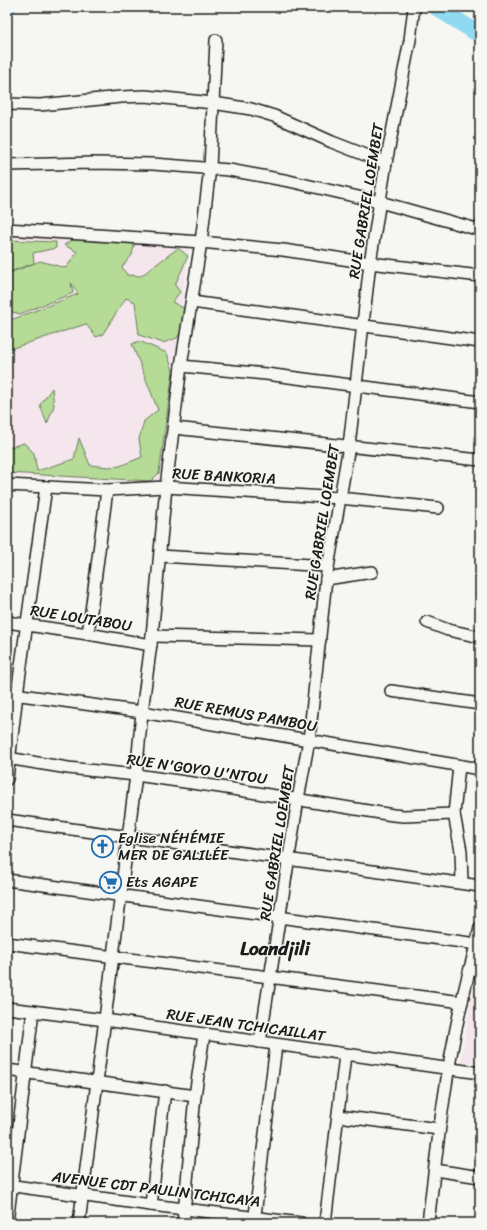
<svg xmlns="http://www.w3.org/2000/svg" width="487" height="1230" font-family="Sriracha,sans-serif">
<rect width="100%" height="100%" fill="#f6f6f2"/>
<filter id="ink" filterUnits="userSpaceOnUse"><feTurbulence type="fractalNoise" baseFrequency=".025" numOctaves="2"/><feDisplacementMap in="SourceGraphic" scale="8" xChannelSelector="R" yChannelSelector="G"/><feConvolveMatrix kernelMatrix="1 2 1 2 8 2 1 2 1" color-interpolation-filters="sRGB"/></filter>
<g filter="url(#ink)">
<!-- built -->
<g fill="#f4e6ec">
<polygon points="7,234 190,244 159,483 7,476"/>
<polygon points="480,949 480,1065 460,1062"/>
</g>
<!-- green -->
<g fill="#b5db97" stroke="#687c5a">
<polygon points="74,239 135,241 132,255 122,267 127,275 141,276 178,248 188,256 175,285 180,292 172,302 193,313 177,338 163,343 139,335 135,302 126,298 102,335 96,337 86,324 7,350 7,308 11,320 78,294 71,283 73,293 20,314 12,312 7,301 7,274 40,261 66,268 77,252 64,245"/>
<polygon points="7,240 56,242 56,248 33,253 34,263 7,273"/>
<polygon points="139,341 167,353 173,371 159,473 151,481 7,473 7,448 24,443 34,453 37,471 74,459 79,438 90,465 108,467 120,466 142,457 139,439 144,421 158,410 132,344"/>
<polygon points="52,388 54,406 47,424 40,405"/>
</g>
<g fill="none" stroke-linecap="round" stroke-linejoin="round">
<!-- river -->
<g stroke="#90d9f2" stroke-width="17">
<polyline points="7,7 8,7"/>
<polyline points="436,7 480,35"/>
</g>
<defs>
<g id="street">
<polyline points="7,104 40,105 121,97 145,96 213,103 251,109 274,116 332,142 386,163"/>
<polyline points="7,165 93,163 153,164 229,170 289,181 380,202 480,230"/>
<polyline points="7,229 201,242 283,250 370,263 480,276"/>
<polyline points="192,302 480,342"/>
<polyline points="181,366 266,374 480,402"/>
<polyline points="174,428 480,460"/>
<polyline points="7,485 107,490 166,487 340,498 438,508"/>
<polyline points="160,556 328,566"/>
<polyline points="326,579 372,572"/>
<polyline points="7,622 88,634 151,645"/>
<polyline points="427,622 448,630 480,637"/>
<polyline points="88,634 107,490"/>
<polyline points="152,636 320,640"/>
<polyline points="391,691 480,704"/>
<polyline points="7,693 142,712 480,769"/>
<polyline points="7,758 68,768 136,775 220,787 393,815 404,816 454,814"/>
<polyline points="459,766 454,814 461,851 462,883"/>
<polyline points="7,779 17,694 46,487"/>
<polyline points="7,820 480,886"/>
<polyline points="7,880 477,944"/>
<polyline points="7,943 462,1002"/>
<polyline points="7,1008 105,1020 480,1073"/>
<polyline points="260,1042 298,799 309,740 326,579 349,446 370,263 386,163 410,40 414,7"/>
<polyline points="7,1070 195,1096"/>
<polyline points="338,1116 439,1129"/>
<polyline points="435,1170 480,1177"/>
<polyline points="7,1185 151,1205 301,1223"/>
<polyline points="151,1205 165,1091"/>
<polyline points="7,1223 33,1011"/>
<polyline points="79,1223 136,775 142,712 152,636 166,487 181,366 201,242 210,168 216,40"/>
<polyline points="183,1223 195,1096 204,1034"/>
<polyline points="254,1223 276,1045"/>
<polyline points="325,1223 345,1055"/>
<path d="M428,1223C437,1149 445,1074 462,1001C467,977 475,952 480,928"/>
</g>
</defs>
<!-- street casing -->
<use href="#street" stroke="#1c1c1c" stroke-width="14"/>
<!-- street -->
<use href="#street" stroke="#f6f6f2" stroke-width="11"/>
</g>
</g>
<!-- icons -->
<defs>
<symbol id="church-ring" viewBox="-11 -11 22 22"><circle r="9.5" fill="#f6f6f2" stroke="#1f6fb2" stroke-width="1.5"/><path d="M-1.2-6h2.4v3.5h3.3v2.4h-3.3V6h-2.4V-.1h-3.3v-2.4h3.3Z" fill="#1f6fb2"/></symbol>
<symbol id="supermarket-ring" viewBox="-11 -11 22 22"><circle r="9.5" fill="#f6f6f2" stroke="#1f6fb2" stroke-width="1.5"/><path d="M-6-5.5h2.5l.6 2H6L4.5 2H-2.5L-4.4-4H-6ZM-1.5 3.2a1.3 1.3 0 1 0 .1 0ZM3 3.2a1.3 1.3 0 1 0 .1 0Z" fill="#1f6fb2"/></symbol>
</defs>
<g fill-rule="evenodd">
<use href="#church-ring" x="90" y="834" width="25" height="25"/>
<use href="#supermarket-ring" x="98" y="870" width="25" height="25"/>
</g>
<g text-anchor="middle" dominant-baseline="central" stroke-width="3" stroke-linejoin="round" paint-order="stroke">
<!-- street labels -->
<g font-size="15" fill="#1c1c1c" stroke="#f6f6f2">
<text transform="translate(366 201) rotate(-81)">RUE GABRIEL LOEMBET</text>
<text transform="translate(224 476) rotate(3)">RUE BANKORIA</text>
<text transform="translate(322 522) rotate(-81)">RUE GABRIEL LOEMBET</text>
<text transform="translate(81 618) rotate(9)">RUE LOUTABOU</text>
<text transform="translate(246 714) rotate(10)">RUE REMUS PAMBOU</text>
<text transform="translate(197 769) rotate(8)">RUE N'GOYO U'NTOU</text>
<text transform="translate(277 843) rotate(-81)">RUE GABRIEL LOEMBET</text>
<text transform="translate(246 1025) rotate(8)">RUE JEAN TCHICAILLAT</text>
<text transform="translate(156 1189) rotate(7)">AVENUE CDT PAULIN TCHICAYA</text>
</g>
<!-- poi labels -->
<g font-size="15" fill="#1c1c1c" stroke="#f6f6f2" text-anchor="start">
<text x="118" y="838">Eglise NÉHÉMIE<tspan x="118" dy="17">MER DE GALILÉE</tspan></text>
<text x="126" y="882">Ets AGAPE</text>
</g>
<!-- district labels -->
<g font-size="19" font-weight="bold" fill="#1c1c1c" stroke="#f6f6f2">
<text x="275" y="948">Loandjili</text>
</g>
</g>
<!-- margin -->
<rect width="487" height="1230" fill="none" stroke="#f6f6f2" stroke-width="24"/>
<rect x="12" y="12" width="463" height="1206" fill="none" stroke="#1c1c1c" stroke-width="1.5" filter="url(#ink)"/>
</svg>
